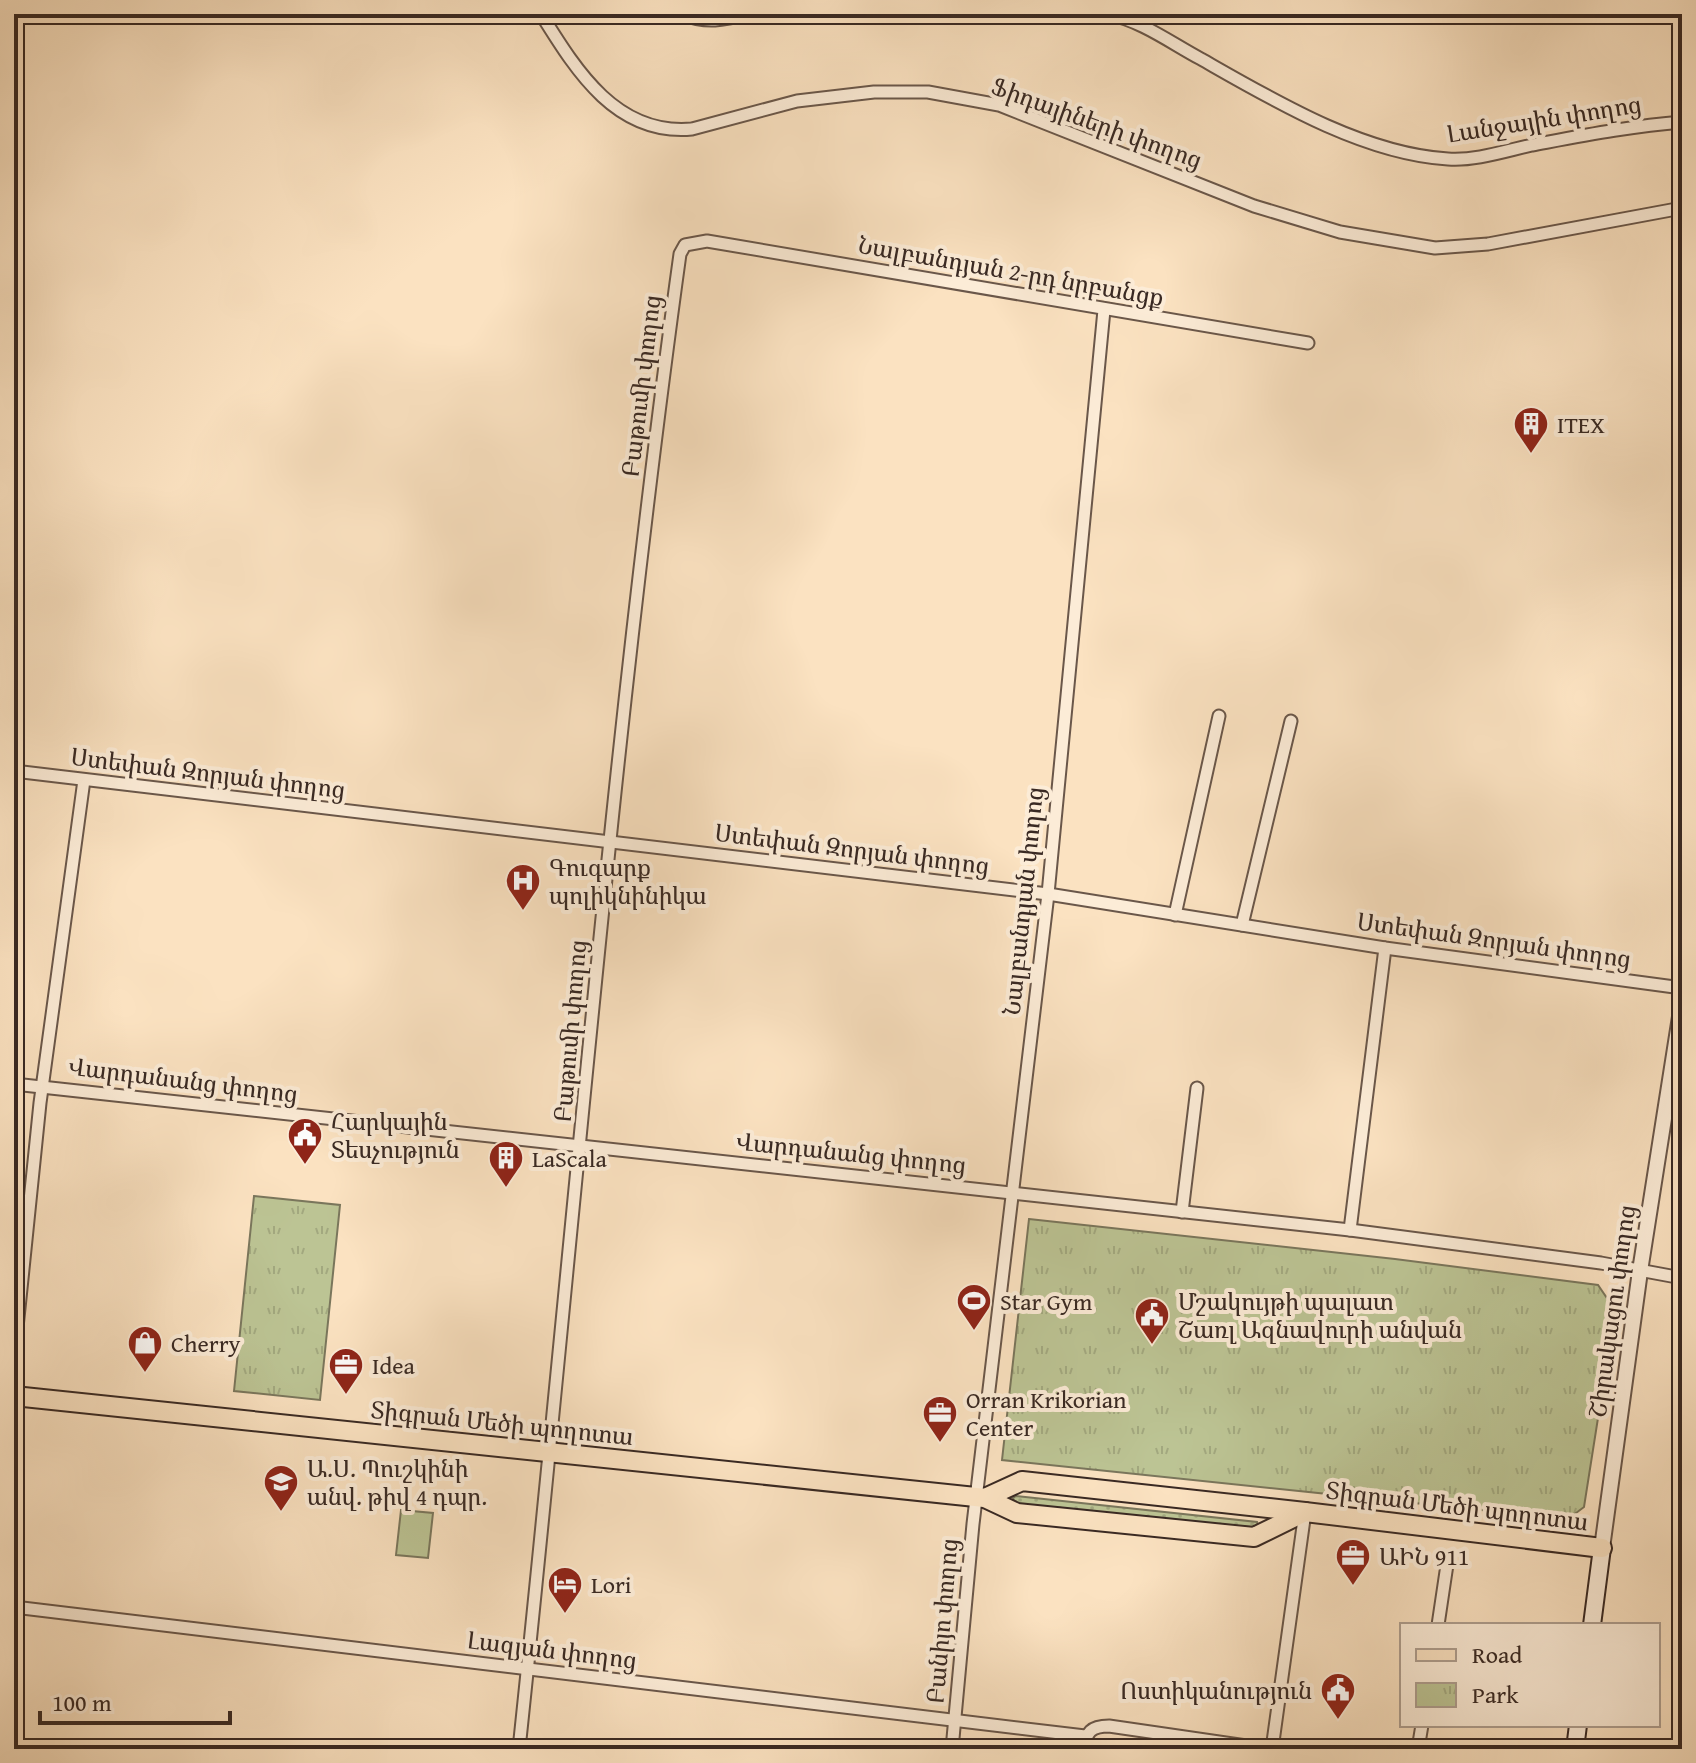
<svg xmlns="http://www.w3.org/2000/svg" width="1696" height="1763" font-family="'Gentium Book Plus','Noto Serif Armenian',serif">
<defs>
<pattern id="grass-dots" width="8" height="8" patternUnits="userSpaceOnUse" patternTransform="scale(2)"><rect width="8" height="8" fill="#bcc494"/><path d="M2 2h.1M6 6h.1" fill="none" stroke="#a2a87f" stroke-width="1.8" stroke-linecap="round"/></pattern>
<pattern id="park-tufts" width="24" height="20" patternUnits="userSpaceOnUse" patternTransform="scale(2)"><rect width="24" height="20" fill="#bcc494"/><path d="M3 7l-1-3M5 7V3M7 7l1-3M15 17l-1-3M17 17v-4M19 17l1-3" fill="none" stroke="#a2a87f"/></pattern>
</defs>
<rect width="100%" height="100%" fill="#fbe2c1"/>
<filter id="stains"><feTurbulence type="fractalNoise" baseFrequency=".0025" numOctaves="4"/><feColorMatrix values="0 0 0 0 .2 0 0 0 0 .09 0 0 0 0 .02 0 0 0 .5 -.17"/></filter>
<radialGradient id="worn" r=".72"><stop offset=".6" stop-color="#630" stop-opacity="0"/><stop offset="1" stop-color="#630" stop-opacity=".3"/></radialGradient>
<!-- grass -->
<polygon fill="url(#grass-dots)" stroke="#7a765c" stroke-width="2" points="1016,1496 1257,1522 1258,1526 1256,1528 1015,1504 1013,1498"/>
<!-- park -->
<g fill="url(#park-tufts)" stroke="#7a765c" stroke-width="2">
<polygon points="254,1196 340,1205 320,1400 234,1391"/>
<polygon points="1029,1219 1395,1259 1598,1285 1615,1310 1584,1507 1568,1519 1002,1460"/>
</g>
<!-- pitch -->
<polygon fill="#bcc494" stroke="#7a765c" stroke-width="2" points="401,1510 433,1513 428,1558 396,1555"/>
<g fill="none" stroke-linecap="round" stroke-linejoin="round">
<defs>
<g id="minor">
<path d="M541,14C576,70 616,136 692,129L797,101L874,92H928L999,105L1254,206L1340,232L1435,248L1488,244L1682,208"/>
<path d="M682,14C706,24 724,20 749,14"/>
<path d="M1108,14C1142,21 1171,43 1201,59C1273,100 1363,154 1448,159C1475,161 1505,151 1532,145C1581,136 1632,126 1682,122"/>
<polyline points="14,771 1048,894 1385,948 1682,988"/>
<polyline points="1175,915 1219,716"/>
<polyline points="1242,925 1291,721"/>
<polyline points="14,1084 1350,1230 1601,1263 1682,1278"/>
<polyline points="1182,1212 1197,1088"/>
<polyline points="1350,1230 1385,948"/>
<polyline points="14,1357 40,1103 84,780"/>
<polyline points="14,1607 1085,1736"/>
<polyline points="1438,1625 1448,1558"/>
<path d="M519,1749C572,1251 611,751 680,254L685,245L707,241L1308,343"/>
<polyline points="952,1749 973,1524 1048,894 1104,310"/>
<path d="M1084,1749C1086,1732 1091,1726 1109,1726L1267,1749"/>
<polyline points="1272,1749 1305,1512"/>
<polyline points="1418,1749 1422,1725"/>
</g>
<polyline id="tertiary" points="1602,1548 1640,1271 1682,1004"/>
<g id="secondary">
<polyline points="1592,1625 1602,1548"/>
<polyline points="1575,1749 1578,1725"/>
</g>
<g id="primary">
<polyline points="14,1396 985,1498 1017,1513 1254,1537 1305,1512"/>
<polyline points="985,1498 1022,1481 1305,1512 1602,1548"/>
</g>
</defs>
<!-- minor casing -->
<use href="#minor" stroke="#6a574a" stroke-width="15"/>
<!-- tertiary casing -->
<use href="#tertiary" stroke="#6a574a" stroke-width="18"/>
<!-- secondary casing -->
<use href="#secondary" stroke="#392923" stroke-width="20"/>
<!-- primary casing -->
<use href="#primary" stroke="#392923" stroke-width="22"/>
<!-- minor -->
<use href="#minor" stroke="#fcecd7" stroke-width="11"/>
<!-- tertiary -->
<use href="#tertiary" stroke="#fcecd7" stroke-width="14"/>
<!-- secondary -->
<use href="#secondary" stroke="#fcecd7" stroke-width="16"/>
<!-- primary -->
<use href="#primary" stroke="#fbe2c1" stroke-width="18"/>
</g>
<!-- icons -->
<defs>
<symbol id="building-pin" viewBox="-11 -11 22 30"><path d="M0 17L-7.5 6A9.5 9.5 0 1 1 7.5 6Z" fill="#8f2418" stroke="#fcecd7"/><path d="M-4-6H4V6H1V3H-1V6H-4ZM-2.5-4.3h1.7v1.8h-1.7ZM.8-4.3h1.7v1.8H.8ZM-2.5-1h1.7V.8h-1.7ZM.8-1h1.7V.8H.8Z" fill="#fff"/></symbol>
<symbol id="hospital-pin" viewBox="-11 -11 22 30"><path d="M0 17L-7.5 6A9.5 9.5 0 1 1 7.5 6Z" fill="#8f2418" stroke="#fcecd7"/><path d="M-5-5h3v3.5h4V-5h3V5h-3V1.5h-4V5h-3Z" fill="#fff"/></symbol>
<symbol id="civic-pin" viewBox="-11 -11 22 30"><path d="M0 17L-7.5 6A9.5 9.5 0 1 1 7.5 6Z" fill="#8f2418" stroke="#fcecd7"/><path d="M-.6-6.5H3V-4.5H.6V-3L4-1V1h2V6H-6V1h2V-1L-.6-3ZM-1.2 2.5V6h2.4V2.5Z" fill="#fff"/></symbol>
<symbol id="stadium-pin" viewBox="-11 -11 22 30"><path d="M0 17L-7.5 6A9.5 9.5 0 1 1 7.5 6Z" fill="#8f2418" stroke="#fcecd7"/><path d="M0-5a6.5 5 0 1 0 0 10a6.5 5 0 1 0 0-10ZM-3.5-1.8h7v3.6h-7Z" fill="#fff"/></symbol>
<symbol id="shop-pin" viewBox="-11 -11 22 30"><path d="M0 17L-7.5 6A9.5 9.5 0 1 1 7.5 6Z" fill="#8f2418" stroke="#fcecd7"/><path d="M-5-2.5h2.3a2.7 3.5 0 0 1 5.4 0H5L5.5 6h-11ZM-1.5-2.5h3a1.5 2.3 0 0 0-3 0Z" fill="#fff"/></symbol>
<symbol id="office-pin" viewBox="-11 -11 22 30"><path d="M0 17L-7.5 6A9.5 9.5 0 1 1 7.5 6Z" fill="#8f2418" stroke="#fcecd7"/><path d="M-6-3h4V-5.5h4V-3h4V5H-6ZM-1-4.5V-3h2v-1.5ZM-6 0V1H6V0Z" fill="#fff"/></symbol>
<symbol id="school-pin" viewBox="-11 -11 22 30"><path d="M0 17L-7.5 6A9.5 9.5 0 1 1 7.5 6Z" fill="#8f2418" stroke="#fcecd7"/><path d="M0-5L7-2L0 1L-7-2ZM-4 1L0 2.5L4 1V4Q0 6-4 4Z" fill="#fff"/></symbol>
<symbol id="hotel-pin" viewBox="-11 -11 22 30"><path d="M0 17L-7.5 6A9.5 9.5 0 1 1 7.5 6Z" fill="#8f2418" stroke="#fcecd7"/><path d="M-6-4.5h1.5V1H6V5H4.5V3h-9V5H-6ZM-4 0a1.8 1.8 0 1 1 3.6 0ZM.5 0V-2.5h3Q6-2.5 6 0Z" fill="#fff"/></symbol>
</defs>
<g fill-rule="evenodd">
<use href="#building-pin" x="1511" y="404" width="40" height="54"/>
<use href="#hospital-pin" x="503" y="861" width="40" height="54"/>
<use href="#civic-pin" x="285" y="1115" width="40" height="54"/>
<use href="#building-pin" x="486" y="1138" width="40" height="54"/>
<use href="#stadium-pin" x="954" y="1281" width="40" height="54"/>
<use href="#civic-pin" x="1132" y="1295" width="40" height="54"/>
<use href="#shop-pin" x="125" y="1323" width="40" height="54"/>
<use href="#office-pin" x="326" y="1345" width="40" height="54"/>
<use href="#office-pin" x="920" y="1393" width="40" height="54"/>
<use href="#school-pin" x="261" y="1462" width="40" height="54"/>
<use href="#office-pin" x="1333" y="1536" width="40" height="54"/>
<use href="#hotel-pin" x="545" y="1564" width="40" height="54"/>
<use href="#civic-pin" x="1318" y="1670" width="40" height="54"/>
</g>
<g text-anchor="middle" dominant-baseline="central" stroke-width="8" stroke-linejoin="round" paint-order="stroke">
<!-- street labels -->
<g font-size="24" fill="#392923" stroke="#fcecd7">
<text transform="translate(1544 119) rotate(-9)">Լանջային փողոց</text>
<text transform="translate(1097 123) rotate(20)">Ֆիդայիների փողոց</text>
<text transform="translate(1011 271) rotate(10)">Նալբանդյան 2-րդ նրբանցք</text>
<text transform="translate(641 386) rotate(-83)">Բաթումի փողոց</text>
<text transform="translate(208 773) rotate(7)">Ստեփան Զորյան փողոց</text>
<text transform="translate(852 849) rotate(7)">Ստեփան Զորյան փողոց</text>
<text transform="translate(1023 901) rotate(-84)">Նալբանդյան փողոց</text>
<text transform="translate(1494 940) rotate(8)">Ստեփան Զորյան փողոց</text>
<text transform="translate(570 1031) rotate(-85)">Բաթումի փողոց</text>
<text transform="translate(183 1080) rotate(7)">Վարդանանց փողոց</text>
<text transform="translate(851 1153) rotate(6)">Վարդանանց փողոց</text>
<text transform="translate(1612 1311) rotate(-82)">Շիրակացու փողոց</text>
<text transform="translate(502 1423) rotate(6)">Տիգրան Մեծի պողոտա</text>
<text transform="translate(1457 1506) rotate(7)">Տիգրան Մեծի պողոտա</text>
<text transform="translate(942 1621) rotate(-85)">Բանիյո փողոց</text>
<text transform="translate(552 1650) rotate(7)">Լազյան փողոց</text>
</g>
<!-- poi labels -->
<g font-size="24" fill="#392923" stroke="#fcecd7" text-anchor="start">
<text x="1557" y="424">ITEX</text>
<text x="549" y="867">Գուգարք<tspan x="549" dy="28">պոլիկնինիկա</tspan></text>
<text x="331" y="1121">Հարկային<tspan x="331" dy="28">Տեսչություն</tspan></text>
<text x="532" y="1158">LaScala</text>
<text x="1000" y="1301">Star Gym</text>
<text x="1178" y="1301">Մշակույթի պալատ<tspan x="1178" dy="28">Շառլ Ազնավուրի անվան</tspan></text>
<text x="171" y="1343">Cherry</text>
<text x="372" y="1365">Idea</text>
<text x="966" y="1399">Orran Krikorian<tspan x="966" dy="28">Center</tspan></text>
<text x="307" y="1468">Ա.Ս. Պուշկինի<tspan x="307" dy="28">անվ. թիվ 4 դպր.</tspan></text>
<text x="1379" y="1556">ԱԻՆ 911</text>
<text x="591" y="1584">Lori</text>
<text x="1312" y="1690" text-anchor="end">Ոստիկանություն</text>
</g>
</g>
<!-- margin -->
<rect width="1696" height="1763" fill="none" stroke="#fbe2c1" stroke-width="48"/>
<rect x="16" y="16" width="1664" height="1731" fill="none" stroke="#392923" stroke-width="4"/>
<rect x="24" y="24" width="1648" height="1715" fill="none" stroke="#392923" stroke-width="2"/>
<!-- legend -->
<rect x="1400" y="1623" width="260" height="104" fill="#fcecd7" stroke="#ae9e8f" stroke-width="2"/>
<rect x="1416" y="1649" width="40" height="12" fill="#fbe2c1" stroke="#ae9e8f" stroke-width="2"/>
<text x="1472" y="1663" font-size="24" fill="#392923">Road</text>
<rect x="1416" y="1683" width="40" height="24" fill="url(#park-tufts)" stroke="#ae9e8f" stroke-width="2"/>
<text x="1472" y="1703" font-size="24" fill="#392923">Park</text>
<!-- scale -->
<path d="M40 1711v12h190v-12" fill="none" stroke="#392923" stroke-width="4"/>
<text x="52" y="1711" font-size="24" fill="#392923" stroke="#fcecd7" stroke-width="6" paint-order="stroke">100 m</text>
<rect width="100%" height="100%" filter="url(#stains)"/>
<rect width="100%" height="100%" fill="url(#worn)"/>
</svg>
